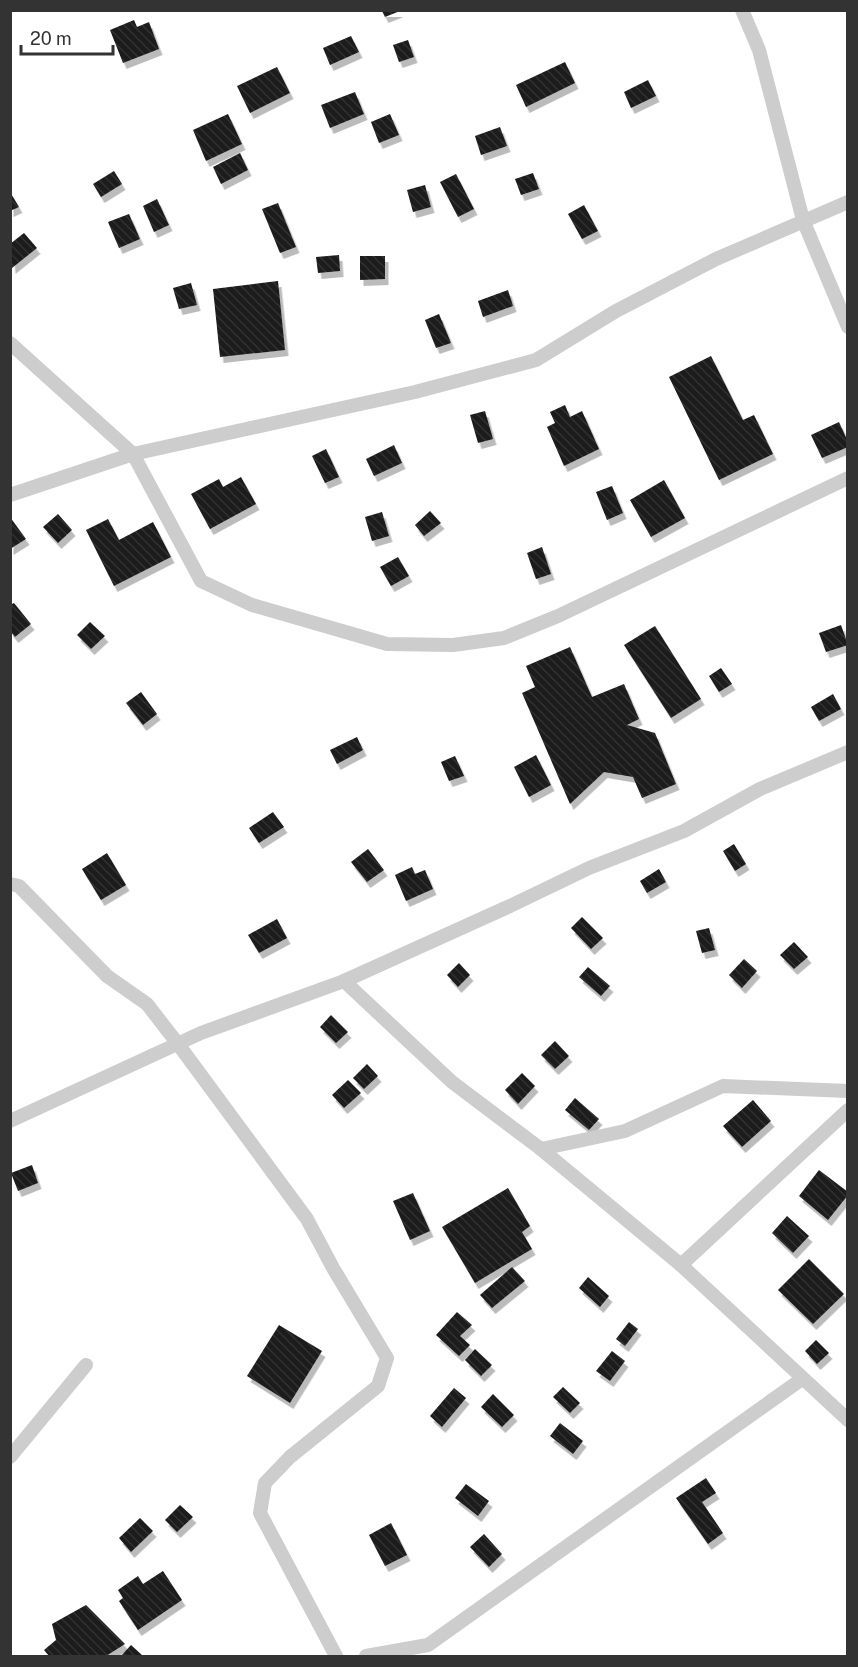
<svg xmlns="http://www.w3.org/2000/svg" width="858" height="1667" font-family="'Public Sans',sans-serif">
<defs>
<pattern id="building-back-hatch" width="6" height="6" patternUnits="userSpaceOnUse" patternTransform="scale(1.5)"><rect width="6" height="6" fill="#1a1a1a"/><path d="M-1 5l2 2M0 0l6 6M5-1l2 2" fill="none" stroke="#333"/></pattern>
<filter id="shadow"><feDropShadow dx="3.5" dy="6" stdDeviation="0" flood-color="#0004"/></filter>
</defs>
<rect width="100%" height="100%" fill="#fff"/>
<!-- building -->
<g fill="url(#building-back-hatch)" filter="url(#shadow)">
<polygon points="382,11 400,11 385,17"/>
<polygon points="134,20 137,27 149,22 159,49 123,63 110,30"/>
<polygon points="351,36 359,52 330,65 323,48"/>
<polygon points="408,40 414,57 399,62 393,45"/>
<polygon points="565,62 575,83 526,107 516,85"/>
<polygon points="277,67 290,93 250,113 237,86"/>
<polygon points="648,80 656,96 631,108 624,92"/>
<polygon points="355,92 364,114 330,128 321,105"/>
<polygon points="228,114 242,144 206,161 193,130"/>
<polygon points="390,114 399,135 379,143 371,122"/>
<polygon points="500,127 507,146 481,155 475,136"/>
<polygon points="240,153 248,170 221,184 213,167"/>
<polygon points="114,171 122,184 101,197 93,184"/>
<polygon points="533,173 539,189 521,195 515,179"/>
<polygon points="456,174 474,209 458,217 440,182"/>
<polygon points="425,185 431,207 413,212 407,190"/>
<polygon points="10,192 19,207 10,211"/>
<polygon points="157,199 169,225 154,232 143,206"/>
<polygon points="278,203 296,247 280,253 262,209"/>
<polygon points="584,205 598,231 582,239 568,214"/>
<polygon points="129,214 140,239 119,248 108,222"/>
<polygon points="24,233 37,248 12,268 10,244"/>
<polygon points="339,255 340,271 318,273 316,257"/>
<polygon points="360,256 385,256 385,279 360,280"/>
<polygon points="278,281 285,350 220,357 213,289"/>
<polygon points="191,283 197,305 179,309 173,288"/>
<polygon points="508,290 513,306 483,317 478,301"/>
<polygon points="439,314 451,343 436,348 425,320"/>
<polygon points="711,356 743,420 754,415 773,454 719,480 669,377"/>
<polygon points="565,405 570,417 582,411 599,449 564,466 547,427 555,423 550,412"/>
<polygon points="485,411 493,439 478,443 470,415"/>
<polygon points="839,422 848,442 848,447 822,458 811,435"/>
<polygon points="394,445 402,463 374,476 366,459"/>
<polygon points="326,449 339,477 325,483 312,456"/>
<polygon points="241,477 256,504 210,529 191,494 219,479 223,487"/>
<polygon points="664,480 685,518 651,537 630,500"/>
<polygon points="612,486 623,513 607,520 596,492"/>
<polygon points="430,511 441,523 424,536 415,525"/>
<polygon points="382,512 389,536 372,541 365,517"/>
<polygon points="58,514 72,530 58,543 43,527"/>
<polygon points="10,517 26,539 10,549"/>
<polygon points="108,519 119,540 153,522 171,557 114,586 86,530"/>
<polygon points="542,547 551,574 536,579 527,553"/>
<polygon points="398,557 409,576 391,586 380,567"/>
<polygon points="14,603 31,624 15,637 10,631 10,605"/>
<polygon points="90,622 105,636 91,649 77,635"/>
<polygon points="841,625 848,645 826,652 819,633"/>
<polygon points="655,626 701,699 671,718 624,645"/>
<polygon points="570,647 592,697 624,684 639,719 627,725 655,733 676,784 642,798 633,777 604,772 570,804 522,693 535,687 526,666"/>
<polygon points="721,668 732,684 719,692 709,676"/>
<polygon points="141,692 157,714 143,725 126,703"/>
<polygon points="833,694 841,709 819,721 811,707"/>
<polygon points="357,737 363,750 337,764 330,750"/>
<polygon points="536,755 551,785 529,797 514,767"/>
<polygon points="455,756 464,776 449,781 441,762"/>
<polygon points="273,812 284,827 259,843 249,828"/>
<polygon points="734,844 746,864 735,871 723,851"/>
<polygon points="368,849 384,870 367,882 351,862"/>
<polygon points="107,853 126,885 101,900 82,869"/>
<polygon points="412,867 415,874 425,870 433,889 406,901 395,875"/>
<polygon points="659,869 666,882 647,893 640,881"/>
<polygon points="582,917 603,938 591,949 571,928"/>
<polygon points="277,919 287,938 259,953 248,935"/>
<polygon points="709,928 715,950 702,953 696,931"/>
<polygon points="794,942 808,957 794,969 780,955"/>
<polygon points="744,959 757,971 742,988 729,975"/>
<polygon points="459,963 470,975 458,987 447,975"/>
<polygon points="588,967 610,986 601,996 579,977"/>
<polygon points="331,1015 348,1032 336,1043 320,1027"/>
<polygon points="555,1041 569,1056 555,1069 541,1055"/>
<polygon points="367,1064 378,1076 364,1089 353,1078"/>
<polygon points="522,1073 535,1086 518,1104 505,1090"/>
<polygon points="348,1080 361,1093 344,1108 332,1095"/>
<polygon points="575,1098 599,1119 589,1130 565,1110"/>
<polygon points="753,1100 771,1121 742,1147 723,1126"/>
<polygon points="32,1165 38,1183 18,1191 11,1173"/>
<polygon points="819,1170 848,1192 848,1195 828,1220 799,1196"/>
<polygon points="508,1188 530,1226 522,1232 532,1249 475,1283 442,1227"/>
<polygon points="413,1193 430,1231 410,1240 393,1201"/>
<polygon points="787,1216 809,1236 793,1253 772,1233"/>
<polygon points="809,1259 844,1294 813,1324 778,1290"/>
<polygon points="512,1267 525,1281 492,1308 480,1295"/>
<polygon points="588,1277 609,1296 600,1307 579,1288"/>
<polygon points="457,1312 472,1325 460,1336 470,1345 459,1356 436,1335"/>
<polygon points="629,1322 638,1329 625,1346 616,1339"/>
<polygon points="279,1325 322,1351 290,1403 247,1376"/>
<polygon points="816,1340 829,1353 817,1364 805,1351"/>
<polygon points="475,1349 492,1365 481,1376 465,1360"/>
<polygon points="612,1351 625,1361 610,1381 596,1371"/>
<polygon points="563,1387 580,1403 570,1413 553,1397"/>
<polygon points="454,1388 466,1398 442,1427 430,1416"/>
<polygon points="493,1394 514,1415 502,1427 481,1407"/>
<polygon points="560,1423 583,1441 573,1454 550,1436"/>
<polygon points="706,1478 716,1493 702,1502 723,1533 708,1544 676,1498"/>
<polygon points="466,1484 489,1501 478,1516 455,1498"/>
<polygon points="180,1505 193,1517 177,1532 165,1520"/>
<polygon points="140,1518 153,1531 131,1552 119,1538"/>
<polygon points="391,1523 407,1555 385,1566 369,1535"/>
<polygon points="484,1534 502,1554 489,1567 470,1547"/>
<polygon points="163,1571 182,1600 138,1630 119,1601 123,1598 118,1590 138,1576 143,1584"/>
<polygon points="86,1605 125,1644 106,1656 49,1656 44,1650 56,1640 52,1624"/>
<polygon points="131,1645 143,1656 121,1656"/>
</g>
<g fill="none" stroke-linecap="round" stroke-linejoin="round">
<!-- lane -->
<g stroke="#cdcdcd" stroke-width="14">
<polyline points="742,10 759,50 803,220 848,327"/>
<polyline points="10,343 133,454 201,581 252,605 387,644 453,645 504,638 558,616 848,478"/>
<polyline points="10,495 133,454 415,392 536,360 616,311 716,259 848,202"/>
<polyline points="10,884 19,886 107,976 147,1004 178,1044 307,1219 333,1268 387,1358 378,1386 290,1457 265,1483 260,1513 336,1656"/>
<polyline points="344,981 452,1082 541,1149 681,1265 848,1110"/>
<polyline points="10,1121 201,1033 344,981 510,906 589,868 684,831 760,789 848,752"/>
<polyline points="541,1149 625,1131 723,1086 848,1091"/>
<polyline points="681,1265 848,1420"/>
<polyline points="10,1457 86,1365"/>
<polyline points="366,1656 428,1645 802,1379"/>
</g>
</g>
<!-- border -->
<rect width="858" height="1667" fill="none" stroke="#333333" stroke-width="24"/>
<!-- scale -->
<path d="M21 45v9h92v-9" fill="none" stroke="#333333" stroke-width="3"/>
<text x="30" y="45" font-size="18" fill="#333333" stroke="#ffffff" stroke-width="4.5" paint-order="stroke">20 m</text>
</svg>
